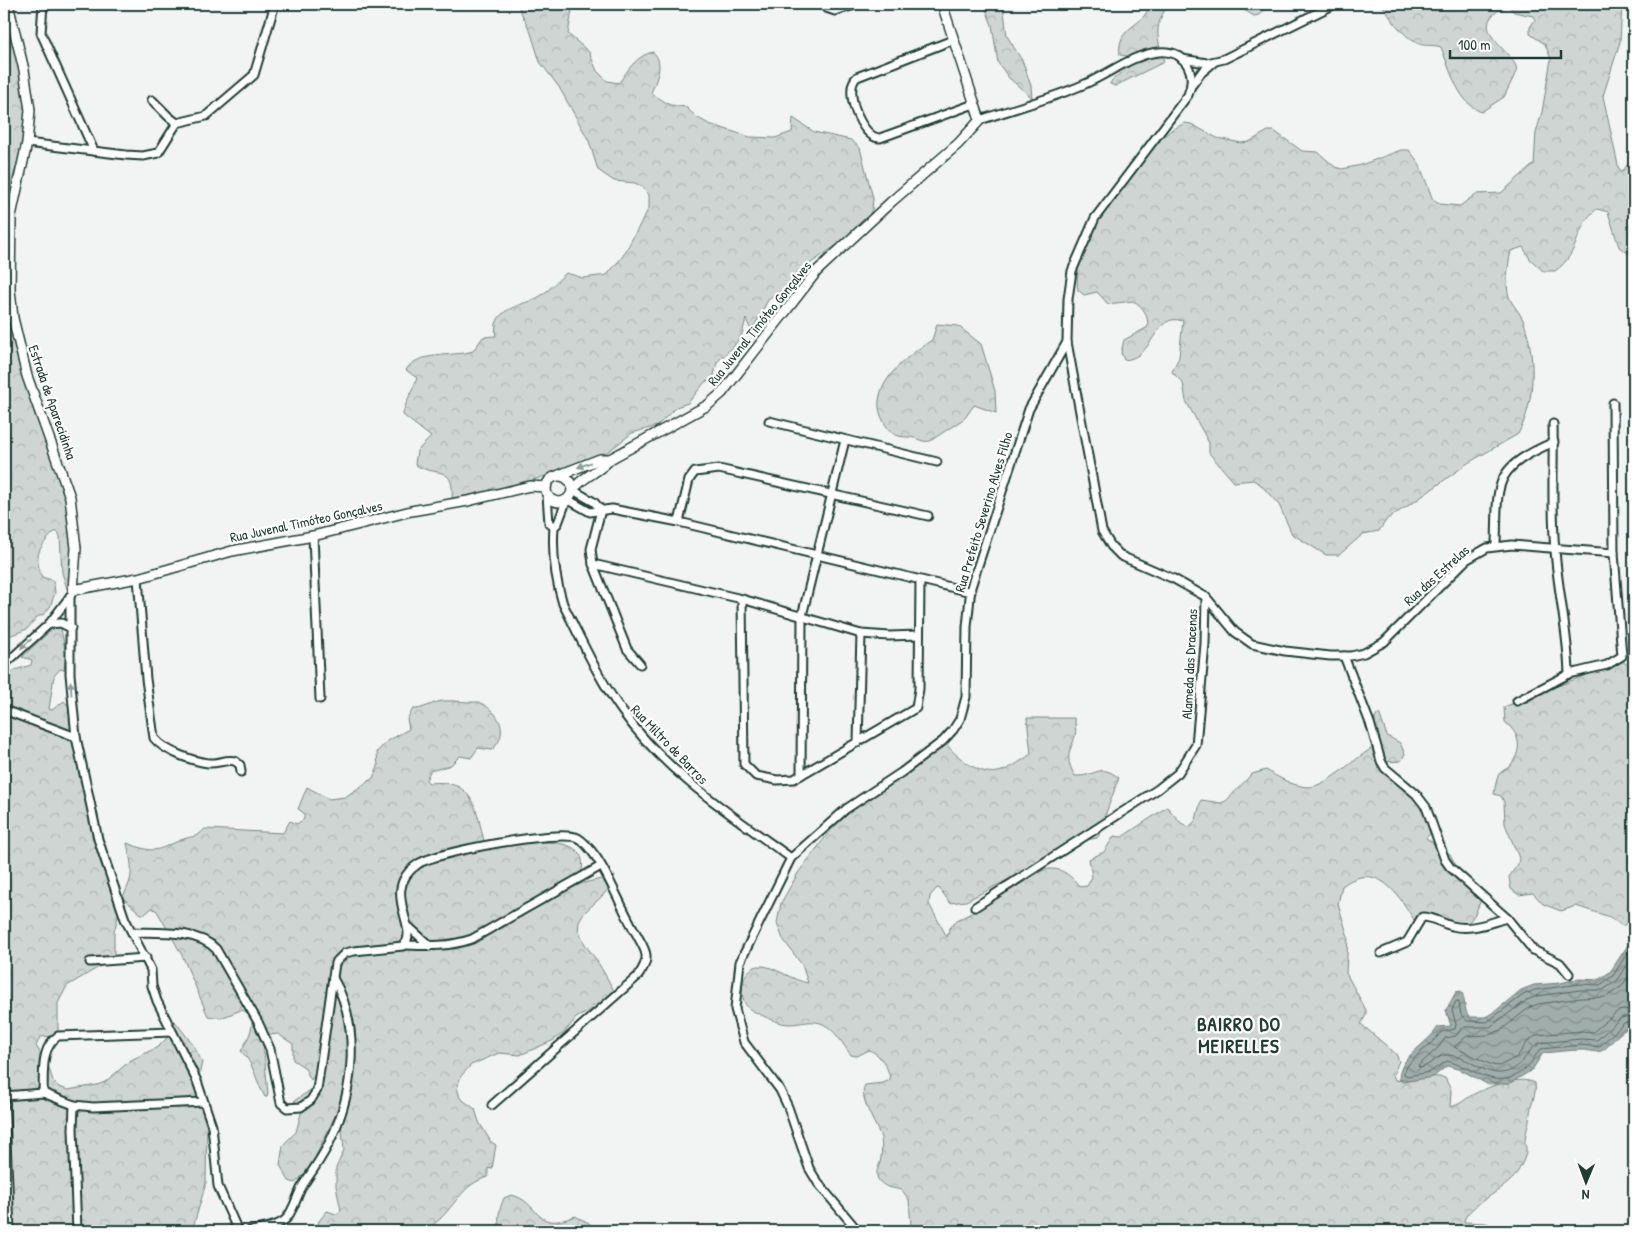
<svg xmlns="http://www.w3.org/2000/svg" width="1638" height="1235" font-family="'Patrick Hand',sans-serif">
<defs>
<pattern id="forest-crowns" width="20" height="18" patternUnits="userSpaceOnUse" patternTransform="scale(1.25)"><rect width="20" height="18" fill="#ced5d3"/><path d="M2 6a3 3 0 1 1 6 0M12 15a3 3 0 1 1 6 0" fill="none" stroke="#b0b8b6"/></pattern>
<pattern id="water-waves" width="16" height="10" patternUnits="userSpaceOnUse" patternTransform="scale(1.25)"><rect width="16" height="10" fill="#a1adaa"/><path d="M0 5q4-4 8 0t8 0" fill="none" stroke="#838e8b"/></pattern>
</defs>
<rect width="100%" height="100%" fill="#f2f3f3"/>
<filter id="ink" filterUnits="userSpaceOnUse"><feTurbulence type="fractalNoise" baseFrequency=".02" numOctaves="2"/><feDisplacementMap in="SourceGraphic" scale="10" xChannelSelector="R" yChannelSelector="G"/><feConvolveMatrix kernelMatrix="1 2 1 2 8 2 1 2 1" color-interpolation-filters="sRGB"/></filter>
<g filter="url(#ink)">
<!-- forest -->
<g fill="url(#forest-crowns)" stroke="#768984">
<polygon points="4,4 8,4 23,74 26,122 20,153 4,208"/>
<path d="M517,4H573L568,34L589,52L597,71L607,81L619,83C627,71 637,55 653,52C665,63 656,80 651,93L670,105L686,107L696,117L709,124L750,137L775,138L792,132L793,118L814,132L851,140L860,148L873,198L872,210L866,220L850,236L795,274L783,290L768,300L754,327L750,328L746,319L742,334L734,346L717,362L713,380L705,382L688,403L676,407L657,426L632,433L609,451L570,468L502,490L452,498C455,462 432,478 415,464L417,451L431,437L403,415C403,407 414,388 417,378L406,370C417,351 454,357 473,351L483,337L496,336C491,309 518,307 537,298C547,293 557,281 566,273L583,278L607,275L623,256L649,208V195L643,187L635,183L614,181L598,170L589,141L578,121L559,87L540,62L531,33Z"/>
<polygon points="984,4 1003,4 1007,36 1023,62 1031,86 1032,98 1009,78 998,63 992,25"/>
<path d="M1149,4H1169C1153,26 1157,37 1164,62L1115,86L1110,84L1112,80L1137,60L1135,57L1120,55C1116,24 1146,28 1149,4Z"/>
<polygon points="1227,4 1272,4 1259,15 1254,16 1239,7"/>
<path d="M1382,4H1420L1427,6L1433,4H1622L1620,42L1603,96L1619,170L1622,172L1634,156V257L1619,247L1608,212L1597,209C1574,225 1582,252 1555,271H1543L1530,259L1523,247L1511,251C1508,265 1505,283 1509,297C1512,305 1520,312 1523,320C1536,354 1536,402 1518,434L1468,463L1417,500L1387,519L1379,531L1363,534L1339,555H1326L1292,534L1279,505L1260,484L1253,480L1234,482L1209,453V443L1186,401L1183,383L1172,372L1179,357L1183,321C1153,311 1156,358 1124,360L1121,353L1124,340L1148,327C1148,316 1144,306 1133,301L1108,304L1097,292L1084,295L1078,290C1069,243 1133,174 1161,139L1171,130L1185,123L1191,124L1217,138L1241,143L1249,142L1268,131H1274L1302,151L1318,152L1335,167L1342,169L1361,165L1401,150H1409L1419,163L1433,200L1439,204L1460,206L1476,194L1501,193L1534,164L1536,133L1542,112L1551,59L1545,44L1530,34V27L1535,20L1533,16L1514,12L1508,5C1460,28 1514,49 1517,70L1504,97L1481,112C1458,102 1450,70 1441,47C1433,44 1424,47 1417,43C1403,36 1389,17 1382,4Z"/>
<path d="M4,238L7,254L8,305L40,412L48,422L49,439L74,505L71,591L68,592L62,573L60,536L58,532H54C39,548 33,555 42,577L52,580L54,584L55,593L50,607L44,614L37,617L27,629L4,638Z"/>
<path d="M937,324L958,326L981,344L995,391L996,413L974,405L965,418L930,441C923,443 916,437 908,437C895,437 890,433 884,422C864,388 907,356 932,340Z"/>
<path d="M58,627L61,629L66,655L64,670L60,669L54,676L49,709L52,710L64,701L70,708C81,747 89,877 122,898C135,876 132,867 127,843C156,854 154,851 181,840C193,835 195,839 205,829L283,833L290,821L297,824L304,819V813L298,809L307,787L329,799L345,797L373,778L378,767L377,752L386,742L409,729L407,719L413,709C423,710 432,702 443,701C455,700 467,703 479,702C500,712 510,733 492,750L478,748L471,758L460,756L451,765L430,771L426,780L429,783C475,778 476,810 485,845C506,848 590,826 582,870L557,894L583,883L615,876C610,891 598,900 586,911C568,928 587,946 597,961C603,971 609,981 614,991L593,1009L576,1018L565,1032L552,1041L520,1055L499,1053L471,1065L461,1076L457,1087L460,1098L475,1109L479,1122L491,1142L496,1145L492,1169L488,1168V1177C461,1184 454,1209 434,1224C419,1235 338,1231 316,1231L319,1221L327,1211L336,1214L341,1211L336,1186V1168L344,1150L340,1112L334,1118L315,1158L305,1173L295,1183L289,1181L280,1165L283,1145L296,1132L303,1106L294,1101L312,1089L316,1073L311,1080L304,1067L293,1060V1044L278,1034L269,1035L263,1042L268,1093L267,1097H265C256,1082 254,1063 241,1051C248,1039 262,1015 241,1010L221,1018L208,1016L182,955L157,911L152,908L145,914H141L123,898L114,932V958L67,986L58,1003V1034L55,1036L40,1037L36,1046L48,1065L53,1081L59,1087L68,1090L97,1085L105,1082L131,1060L158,1047L168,1037L174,1020L194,1046L202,1062L198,1081L207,1116L206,1183L192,1231H4V1078L10,1072L4,1063V678L15,670L31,665L32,660L22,657L51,630Z"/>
<path d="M1622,661L1634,669V920L1622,926L1610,917L1576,906L1561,911L1543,904L1533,893L1519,895L1511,889L1509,877L1518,864L1519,858L1505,824L1504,802L1501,796L1494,794C1495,788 1496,780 1499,774C1502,771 1506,769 1509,767C1523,751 1521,735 1505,722L1504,707Z"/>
<path d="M1379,713L1387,736L1400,743L1405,754L1401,761L1385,762L1384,764L1402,781L1435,828L1426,838L1450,854L1461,875L1478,891L1481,900L1475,914L1463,930L1455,929L1434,914L1418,920H1414C1398,893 1376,860 1342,886L1338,904L1348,937L1346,973L1366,1010V1015L1361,1024L1396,1054L1399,1061L1393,1075L1395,1080C1412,1084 1428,1073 1445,1078L1451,1090L1450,1107C1460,1105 1465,1099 1474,1094C1490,1086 1519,1075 1535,1083C1537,1093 1531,1103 1530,1113C1529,1123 1526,1131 1525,1140C1524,1144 1527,1148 1526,1151C1526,1157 1520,1168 1517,1173C1507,1190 1465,1206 1464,1222L1486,1223L1507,1231H947L945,1228L937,1231H906L911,1226L909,1200L902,1190C894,1188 883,1188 878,1179C874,1171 881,1165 881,1157C882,1152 882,1139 880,1135C875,1123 858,1096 865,1085L883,1083L890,1080C889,1067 880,1054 869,1050L857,1056L851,1055C843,1045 836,1030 823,1024C812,1019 801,1024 789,1024C779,1024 763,1016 753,1011C735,1003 740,964 762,966C773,966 794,981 808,983L802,965L783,939L777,923L781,903L798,873L830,831L849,813L912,770L945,741C950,751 958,756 967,763C994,781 1006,771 1031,754L1027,718H1074C1082,747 1058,747 1075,776C1097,777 1099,762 1119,778L1106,813L1105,827L1097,838L1086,840L966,901L950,903L940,889L937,888L930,896L929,904L947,937L950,928L957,920L980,909L1041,871C1058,865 1069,873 1080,887L1087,886L1092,877L1089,859L1104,852L1114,836L1122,837L1167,807L1181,823L1189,827L1196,820L1201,800L1221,803L1226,801L1252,774L1266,770C1278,777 1294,787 1309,787C1328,786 1358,755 1376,746L1375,718Z"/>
<path d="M511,1195C541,1201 532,1234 575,1216L589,1223L595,1231H500C497,1219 499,1210 504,1198Z"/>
</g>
<!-- water -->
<path fill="url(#water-waves)" stroke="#6d807b" d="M1634,936V1026C1617,1030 1610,1048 1601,1051C1595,1053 1588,1050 1582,1050C1570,1050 1555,1052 1543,1053L1532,1070L1509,1084H1487L1461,1070L1447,1066L1433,1077L1403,1082L1399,1079C1400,1055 1426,1046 1438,1027L1451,1026L1446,1010L1456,992L1461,991C1466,999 1463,1011 1470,1017H1485L1493,1013L1521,990L1534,985L1560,983L1579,979L1598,980L1610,972Z"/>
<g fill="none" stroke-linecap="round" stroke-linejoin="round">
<!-- shore -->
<g stroke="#536a63" stroke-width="1">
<path d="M1634,942L1613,976L1600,985L1580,984L1535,990L1523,995L1487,1022L1467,1021L1461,1015L1459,1002L1456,1001L1452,1010L1456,1024L1455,1029L1441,1032C1432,1046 1405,1061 1404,1074L1407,1076L1430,1072L1447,1061C1476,1068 1498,1095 1527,1067C1533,1062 1535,1054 1541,1049L1582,1045L1599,1047L1624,1023L1634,1021"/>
<path d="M1634,954L1618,980L1603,990H1580L1537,996L1527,1000L1490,1027H1463L1456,1036L1445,1038L1439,1047L1418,1066L1420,1068C1430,1066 1437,1055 1447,1055C1471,1055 1487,1082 1512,1070C1525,1063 1527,1050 1539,1043L1581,1039L1597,1040L1621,1018L1634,1015"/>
<polyline points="1634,968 1622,986 1606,997 1581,998 1538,1004 1530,1007 1501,1030 1489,1035 1467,1036 1454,1047 1492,1065 1499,1066 1517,1057 1528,1041 1537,1035 1581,1031 1593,1032 1618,1011 1634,1008"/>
</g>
<defs>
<g id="minor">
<polyline points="43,4 41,33 94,151"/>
<polyline points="824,4 826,8 835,11 858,4"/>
<path d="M953,40L857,77C842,89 862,139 880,138L974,104"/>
<polyline points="1182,59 1207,63 1224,59 1335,4"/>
<polyline points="1192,85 1201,73 1214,62"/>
<polyline points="152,100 169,117 177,123"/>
<polyline points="27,143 126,155 143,156 158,153 177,123 206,116 254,75 275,4"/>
<polyline points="4,217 11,216"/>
<polyline points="769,421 937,462"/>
<path d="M1553,424C1554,466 1551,508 1555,550C1558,592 1568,632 1569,674"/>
<polyline points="573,490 594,502 601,510"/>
<polyline points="547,495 549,523 554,527"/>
<polyline points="601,510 591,549 593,564 627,649 640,664"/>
<polyline points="679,522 689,480 695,472 719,469 928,516"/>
<polyline points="313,536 320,699"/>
<path d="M1496,545C1498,483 1491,469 1554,442"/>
<polyline points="593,564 742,599 861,634 889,636 919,635"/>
<path d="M138,578L146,679L154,738C164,751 192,761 208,763C217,764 226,759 235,761L240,765L241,772"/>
<polyline points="70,596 70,674 76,737 98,839 125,919 151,970 152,986 157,1001 197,1081 212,1126 218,1186 238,1231"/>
<polyline points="1206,597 1235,632 1252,644 1285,651 1330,656 1351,656 1364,653 1384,642 1466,560 1487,548 1512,545 1614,553"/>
<polyline points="742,599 744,764 756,776 777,780 794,779 916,708 919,689 920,580"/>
<polyline points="49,624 61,623 71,628"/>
<polyline points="1344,656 1370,723 1381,761 1385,768 1416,794 1426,807 1445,860 1450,867 1507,918 1533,950 1560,963 1569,974"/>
<polyline points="4,665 49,624 71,595"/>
<polyline points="1517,701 1569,674 1607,665 1622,656 1614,553 1613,403"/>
<polyline points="4,710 76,737"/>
<polyline points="858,742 861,634"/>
<polyline points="801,775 802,616 845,440"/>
<path d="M791,858C729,813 667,774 622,711C598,678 581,639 563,604C555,578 552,554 554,527L558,523L567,499L590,512L612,509L679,522L971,592"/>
<polyline points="975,907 1158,789 1178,773 1196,745 1205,644 1206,597 1174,579 1121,556 1111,546 1102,531 1067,342"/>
<polyline points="408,926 430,946"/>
<path d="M132,932C157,933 197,929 216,949L258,1022L270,1049L281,1103L287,1108L301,1107L311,1100L317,1090L335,963L345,953L354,951L403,946C422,929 378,891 418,864C435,852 561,829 578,838C585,842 591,850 596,857C611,879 622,910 637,935C640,941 645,948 646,955C647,963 642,970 638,976L492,1105"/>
<path d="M405,945C429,946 449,947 472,939L601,866"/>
<path d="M1381,953L1407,942L1422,917C1434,917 1441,923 1452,926C1471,931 1488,923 1507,918"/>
<polyline points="90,962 146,958"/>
<path d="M43,1093C44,1073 40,1048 58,1036L172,1032"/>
<polyline points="4,1095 10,1231"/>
<polyline points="4,1096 43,1093 74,1105 93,1107 203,1102"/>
<polyline points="74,1105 73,1129 77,1231"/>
<path d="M250,1231C262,1229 277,1227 286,1219C294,1210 297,1195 303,1185C313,1170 324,1155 331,1139C354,1091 361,1025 333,978"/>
<path d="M858,1231L818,1183L809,1168L788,1107L780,1090L744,1042L735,1009L740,962L791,858L846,809L902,772L943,741L953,730L960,719L966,697L967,627L971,587L1029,409L1067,342L1068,299L1072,271L1095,218L1188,95C1197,73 1186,50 1159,52C1133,54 1109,74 1085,84C1051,99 1015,108 980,120"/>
</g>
<g id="tertiary">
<polyline points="8,4 24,70 30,110 27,143 11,216 10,290 13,318 27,376 70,497 76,548 73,590 138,578 232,551 313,536 411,511 468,501 530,486 546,487"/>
<polyline points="559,475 600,459 610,459"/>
<circle cx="559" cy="489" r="13"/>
<path d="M573,490C582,476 600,472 610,459L708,405L722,393L817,271L891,202L958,144L980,120L942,4"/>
</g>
</defs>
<!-- minor casing -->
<use href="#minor" stroke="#1f3d34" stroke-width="11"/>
<!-- tertiary casing -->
<use href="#tertiary" stroke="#1f3d34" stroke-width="12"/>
<!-- minor -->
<use href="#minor" stroke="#fff" stroke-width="7"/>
<!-- tertiary -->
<use href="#tertiary" stroke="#fff" stroke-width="9"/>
</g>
<!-- one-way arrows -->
<defs><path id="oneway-solid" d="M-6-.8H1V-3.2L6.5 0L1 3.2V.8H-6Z" transform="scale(1.25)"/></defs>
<g fill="#8f9e9a">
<use href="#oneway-solid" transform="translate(584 465) rotate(159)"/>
<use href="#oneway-solid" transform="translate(26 644) rotate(139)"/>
<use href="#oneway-solid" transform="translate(71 688) rotate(-94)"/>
</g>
</g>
<g text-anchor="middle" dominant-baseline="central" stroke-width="4.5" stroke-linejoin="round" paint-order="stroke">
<!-- street labels -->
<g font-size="14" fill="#1f3d34" stroke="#fff">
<text transform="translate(759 323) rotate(-51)">Rua Juvenal Timóteo Gonçalves</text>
<text transform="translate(53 402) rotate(71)">Estrada de Aparecidinha</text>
<text transform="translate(983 512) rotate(-73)">Rua Prefeito Severino Alves Filho</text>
<text transform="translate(306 521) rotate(-12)">Rua Juvenal Timóteo Gonçalves</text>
<text transform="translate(1436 575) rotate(-42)">Rua das Estrelas</text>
<text transform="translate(1189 664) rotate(-87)">Alameda das Dracenas</text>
<text transform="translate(670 744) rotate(46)">Rua Miltro de Barros</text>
</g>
<!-- district labels -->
<g font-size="19" font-weight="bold" letter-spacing="1" fill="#1f3d34" stroke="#fff">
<text x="1239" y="1024">BAIRRO DO<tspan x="1239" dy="22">MEIRELLES</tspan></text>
</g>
</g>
<!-- margin -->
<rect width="1638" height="1235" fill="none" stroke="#fff" stroke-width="20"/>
<rect x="10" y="10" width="1618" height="1215" fill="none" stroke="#1f3d34" stroke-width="2" filter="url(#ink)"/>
<!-- north arrow -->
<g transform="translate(1586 1182) rotate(181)" stroke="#ffffff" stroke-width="4" paint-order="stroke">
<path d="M0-4L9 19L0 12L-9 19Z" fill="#1f3d34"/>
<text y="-8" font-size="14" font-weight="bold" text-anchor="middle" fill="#1f3d34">N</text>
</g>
<!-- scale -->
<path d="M1450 50v8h111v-8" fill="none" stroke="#1f3d34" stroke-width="2.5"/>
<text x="1458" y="50" font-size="15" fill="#1f3d34" stroke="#ffffff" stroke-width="4" paint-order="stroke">100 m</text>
</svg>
